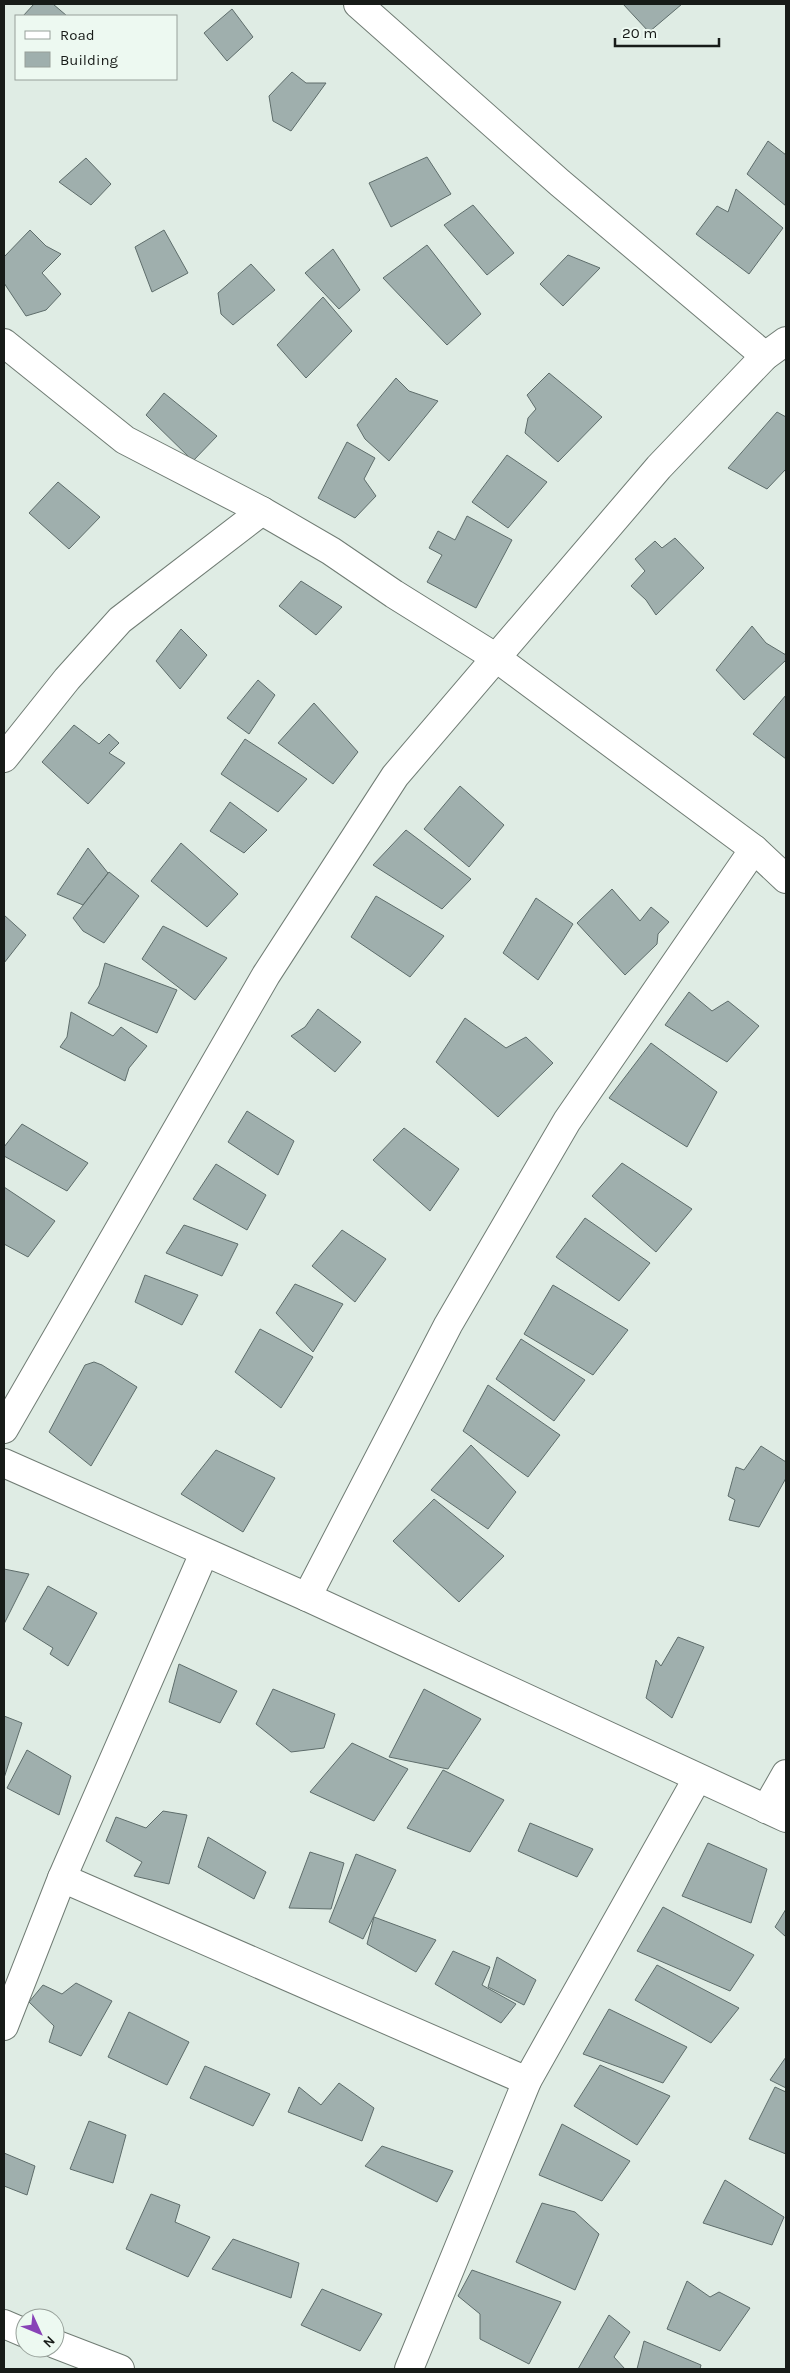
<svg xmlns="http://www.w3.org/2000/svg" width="790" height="2373" font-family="Karla,sans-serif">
<rect width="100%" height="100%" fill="#dfece4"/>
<!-- building -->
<g fill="#9fafad" stroke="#5e6d6b">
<polygon points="34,4 53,4 67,16 23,16"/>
<polygon points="623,4 682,4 649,32"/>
<polygon points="232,9 253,37 227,61 204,33"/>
<polygon points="292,72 306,83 326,83 291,131 273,121 269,96"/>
<polygon points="768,141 786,155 786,206 747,174"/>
<polygon points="427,157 451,194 391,227 369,183"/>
<polygon points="86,158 111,184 91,205 59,182"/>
<polygon points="736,189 783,228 749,274 696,234 717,206 728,212"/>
<polygon points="473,205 514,253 487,275 444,225"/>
<polygon points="30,230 46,246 61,254 42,273 61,294 46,310 26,316 4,283 4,257"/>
<polygon points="164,230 188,273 152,292 135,247"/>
<polygon points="427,245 481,314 447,345 383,278"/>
<polygon points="333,249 360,290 339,309 305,273"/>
<polygon points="568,255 600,268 563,306 540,284"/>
<polygon points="251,264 275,290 233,325 221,314 218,293"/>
<polygon points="323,297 352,331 306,378 277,345"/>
<polygon points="549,373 602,417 558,462 525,433 528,418 536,409 527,395"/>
<polygon points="396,378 409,391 438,401 389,461 365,439 357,425"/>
<polygon points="164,393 217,436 193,461 146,415"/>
<polygon points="777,412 786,417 786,469 767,489 728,468"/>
<polygon points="347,442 375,458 364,479 376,496 355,518 318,498"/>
<polygon points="507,455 547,482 508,528 472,502"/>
<polygon points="58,482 100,517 69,549 29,513"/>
<polygon points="467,516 512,540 476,608 427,582 442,555 429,548 438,531 455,540"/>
<polygon points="675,538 704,568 656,615 646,600 631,586 645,571 635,559 655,541 662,548"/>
<polygon points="301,581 342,607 316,635 279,606"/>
<polygon points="752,626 766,643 786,655 786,660 744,700 716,670"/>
<polygon points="181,629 207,655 180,689 156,661"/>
<polygon points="258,680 275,695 249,734 227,718"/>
<polygon points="786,695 786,759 753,734"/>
<polygon points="314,703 358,752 333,784 278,743"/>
<polygon points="74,725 99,744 109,734 119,743 109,753 125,763 88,804 42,762"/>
<polygon points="245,739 307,779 278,812 221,774"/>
<polygon points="460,786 504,825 469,867 424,829"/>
<polygon points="230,802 267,830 244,853 210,831"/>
<polygon points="406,830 471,879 442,909 373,865"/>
<polygon points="181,843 238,894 207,927 151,881"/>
<polygon points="88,848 108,873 83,905 57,894"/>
<polygon points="109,872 139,896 104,943 83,931 73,918"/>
<polygon points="612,889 640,921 651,907 669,922 658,934 657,944 625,975 577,923"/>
<polygon points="376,896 444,936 410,977 351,937"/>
<polygon points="536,898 573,924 538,980 503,953"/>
<polygon points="4,915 26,935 4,963"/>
<polygon points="163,926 227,958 195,1000 142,959"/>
<polygon points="105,963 177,990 157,1033 88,1003 99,986"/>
<polygon points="689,992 712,1011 728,1001 759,1026 727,1062 665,1025"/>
<polygon points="318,1009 361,1042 335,1072 291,1036 305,1027"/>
<polygon points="71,1012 113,1036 121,1027 147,1046 129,1068 125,1081 60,1047 67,1037"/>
<polygon points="465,1018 506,1048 526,1037 553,1063 498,1117 436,1062"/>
<polygon points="651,1043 717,1092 687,1147 609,1098"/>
<polygon points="247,1111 294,1141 278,1175 228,1142"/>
<polygon points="22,1124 88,1163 67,1191 4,1156 4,1147"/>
<polygon points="404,1128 459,1169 430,1211 373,1160"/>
<polygon points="622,1163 692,1209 656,1252 592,1196"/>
<polygon points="216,1164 266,1195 247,1230 193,1199"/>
<polygon points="4,1187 55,1221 28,1257 4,1244"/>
<polygon points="585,1218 650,1263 619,1301 556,1257"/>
<polygon points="184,1225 238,1244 222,1276 166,1253"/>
<polygon points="342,1230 386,1259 355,1302 312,1266"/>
<polygon points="145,1275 198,1295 182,1325 135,1302"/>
<polygon points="295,1284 343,1304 313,1352 276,1313"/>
<polygon points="553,1285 628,1330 593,1375 524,1334"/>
<polygon points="260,1329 313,1357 281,1408 235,1372"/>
<polygon points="521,1339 585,1380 554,1421 496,1379"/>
<polygon points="94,1362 102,1365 137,1387 91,1466 49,1432 85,1365"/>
<polygon points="488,1385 560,1435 528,1477 463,1431"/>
<polygon points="471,1445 516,1492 488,1529 431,1490"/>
<polygon points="761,1446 786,1462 786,1478 759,1527 729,1520 735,1500 728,1496 736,1467 744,1470"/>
<polygon points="216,1450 275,1478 243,1532 181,1494"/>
<polygon points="434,1499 504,1556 459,1602 393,1541"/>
<polygon points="4,1569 29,1574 4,1624"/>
<polygon points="48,1586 97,1613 68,1666 50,1654 53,1648 23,1629"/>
<polygon points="678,1637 704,1647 672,1718 646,1698 656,1660 661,1666"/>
<polygon points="179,1664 237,1691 220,1723 169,1702"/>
<polygon points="273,1689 335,1714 324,1748 291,1752 256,1724"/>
<polygon points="424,1689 481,1719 448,1769 389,1757"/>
<polygon points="4,1716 22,1723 4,1778"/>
<polygon points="352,1743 408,1769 374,1821 310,1792"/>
<polygon points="27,1750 71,1776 59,1815 7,1788"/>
<polygon points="443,1770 504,1800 470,1852 407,1828"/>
<polygon points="163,1811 187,1815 169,1884 134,1876 142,1862 106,1841 116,1817 146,1828"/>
<polygon points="530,1823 593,1849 577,1877 518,1851"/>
<polygon points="208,1837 266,1872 254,1899 198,1867"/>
<polygon points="708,1843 767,1869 751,1923 682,1896"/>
<polygon points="310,1852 344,1863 331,1909 289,1908"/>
<polygon points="356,1854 396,1870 363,1939 329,1922"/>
<polygon points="663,1907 754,1955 730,1991 637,1951"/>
<polygon points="786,1909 786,1937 775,1927"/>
<polygon points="374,1917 436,1940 416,1972 367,1944"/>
<polygon points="453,1951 490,1967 482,1985 516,2004 501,2023 435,1984"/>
<polygon points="497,1957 536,1980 524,2005 488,1987"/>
<polygon points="657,1965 739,2008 711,2043 635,2000"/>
<polygon points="76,1983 112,2001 81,2056 49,2042 54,2026 29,2002 43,1985 62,1994"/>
<polygon points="609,2009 687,2047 663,2083 583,2054"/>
<polygon points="129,2012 189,2042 167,2085 108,2057"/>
<polygon points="786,2057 786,2088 770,2080"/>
<polygon points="600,2065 670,2096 637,2145 574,2106"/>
<polygon points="205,2066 270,2094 253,2126 190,2098"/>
<polygon points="339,2083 374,2108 362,2141 288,2112 299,2087 321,2105"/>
<polygon points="775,2087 786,2092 786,2154 749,2139"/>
<polygon points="89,2121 126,2135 113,2183 70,2169"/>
<polygon points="562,2124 630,2161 602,2201 539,2175"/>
<polygon points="382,2146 453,2171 437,2202 365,2166"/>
<polygon points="4,2153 35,2166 27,2195 4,2186"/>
<polygon points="725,2180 784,2217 772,2245 703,2223"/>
<polygon points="151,2194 180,2205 175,2222 210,2237 188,2277 126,2249"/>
<polygon points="542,2203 575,2212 599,2234 575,2290 516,2262"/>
<polygon points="233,2239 299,2263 291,2298 212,2269"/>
<polygon points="472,2270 561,2302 529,2364 480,2339 480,2314 458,2296"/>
<polygon points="687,2281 710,2297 719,2292 750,2308 720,2351 667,2329"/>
<polygon points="322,2289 382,2314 360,2351 301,2325"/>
<polygon points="609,2315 630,2332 614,2357 625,2369 578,2369"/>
<polygon points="644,2341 701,2365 700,2369 637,2369"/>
</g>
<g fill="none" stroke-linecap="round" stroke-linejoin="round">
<defs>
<g id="minor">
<polyline points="358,4 560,183 765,356"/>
<polyline points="4,343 125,440 262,511"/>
<polyline points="4,758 67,679 120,620 262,511 331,551 394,594 495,657 754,849 786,879"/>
<polyline points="4,1429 266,975 395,776 659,467 765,356 786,341"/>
<polyline points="4,1463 307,1597 786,1818"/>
<polyline points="307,1597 448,1325 567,1121 754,849"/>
<polyline points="766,1809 786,1774"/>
<polyline points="62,1878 527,2081"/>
<polyline points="4,2026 62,1878 204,1553"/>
<polyline points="4,2324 25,2333"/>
<polyline points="55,2344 120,2369"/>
<polyline points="409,2369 527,2081 697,1779"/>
</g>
</defs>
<!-- minor casing -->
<use href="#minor" stroke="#707c74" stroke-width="30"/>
<!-- minor -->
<use href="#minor" stroke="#fff" stroke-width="28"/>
</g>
<!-- border -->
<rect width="790" height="2373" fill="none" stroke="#171b18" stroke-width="10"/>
<!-- legend -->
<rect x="15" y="15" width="162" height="65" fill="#edf9f1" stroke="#97a09a"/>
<rect x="25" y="31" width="25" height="8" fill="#ffffff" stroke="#97a09a"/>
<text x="60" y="40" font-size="15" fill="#171b18">Road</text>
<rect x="25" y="52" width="25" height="15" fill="#9fafad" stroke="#97a09a"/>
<text x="60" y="65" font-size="15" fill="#171b18">Building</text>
<!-- north arrow -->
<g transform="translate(40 2333) rotate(134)"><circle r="24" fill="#edf9f1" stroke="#97a09a"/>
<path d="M0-4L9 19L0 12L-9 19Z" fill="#8943b7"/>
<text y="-8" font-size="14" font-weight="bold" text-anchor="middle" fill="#171b18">N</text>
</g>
<!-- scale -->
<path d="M615 38v8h104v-8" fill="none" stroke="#171b18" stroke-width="2.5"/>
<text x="622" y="38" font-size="15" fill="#171b18" stroke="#edf9f1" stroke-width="4" paint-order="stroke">20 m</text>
</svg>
